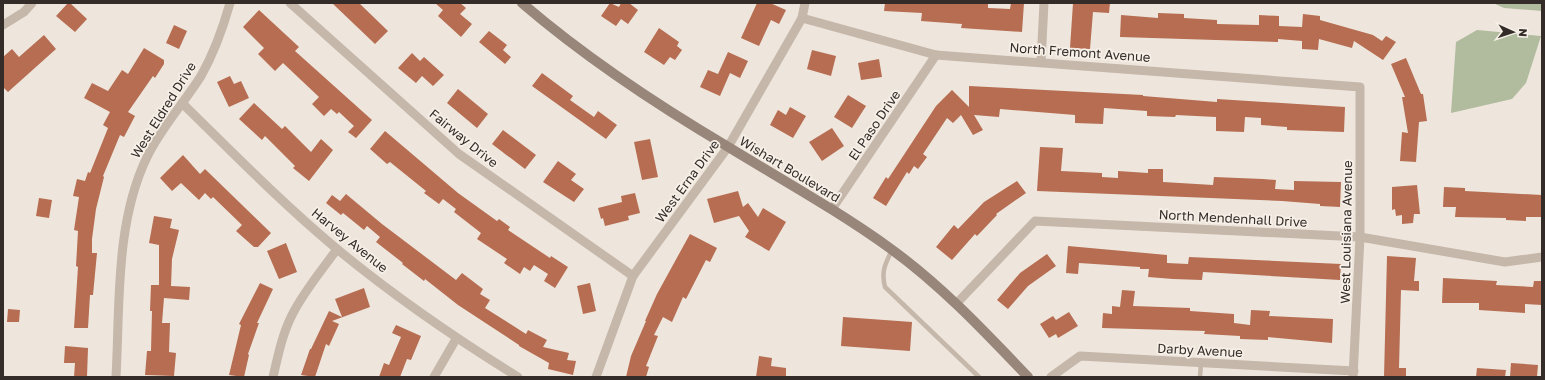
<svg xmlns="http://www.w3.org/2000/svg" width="1545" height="380" font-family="'Golos Text',sans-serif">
<rect width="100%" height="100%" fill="#eee6dc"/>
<!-- green -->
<g fill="#b1bb9e">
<polygon points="1493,3 1542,3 1542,11 1504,8"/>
<polygon points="1477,30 1541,36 1526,83 1512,99 1451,113 1456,42"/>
</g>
<!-- building -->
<g fill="#b66d52">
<polygon points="68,3 70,3 87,19 75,32 56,16"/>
<polygon points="332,3 359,3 388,31 375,44"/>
<polygon points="435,3 460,3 466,8 460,14 472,24 461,37 438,16 443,10"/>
<polygon points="610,3 619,7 621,3 629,3 638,10 628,24 621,19 616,26 601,16"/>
<polygon points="757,3 770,3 786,10 779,24 771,20 759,46 741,38"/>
<polygon points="885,3 988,3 988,8 1010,9 1011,3 1024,3 1022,32 961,28 962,24 921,21 922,13 884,11"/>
<polygon points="1073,3 1110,3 1109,13 1093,12 1090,49 1070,48"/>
<polygon points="259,10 299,47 295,51 372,120 356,138 348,132 354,126 339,112 337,114 331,109 324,116 312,104 319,97 283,63 275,71 258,54 264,48 243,27"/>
<polygon points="1158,13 1184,14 1184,18 1217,20 1217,24 1259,25 1259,15 1279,16 1279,26 1302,27 1303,14 1320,16 1320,20 1373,35 1382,41 1386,36 1396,42 1383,60 1354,41 1352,48 1319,39 1318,50 1302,49 1302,41 1278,39 1278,42 1120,37 1121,15 1158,18"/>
<polygon points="174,25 187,31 179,49 166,43"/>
<polygon points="659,28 679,42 677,46 682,50 675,60 670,57 664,65 644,52"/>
<polygon points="489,31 507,45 503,50 511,57 505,64 479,42"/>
<polygon points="44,35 56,49 8,92 3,87 3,57 12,49 19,57"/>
<polygon points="144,48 164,60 164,64 155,78 153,76 128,112 135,116 124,137 120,135 103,176 104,177 96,209 92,239 92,253 97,253 93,295 90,295 88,328 74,328 78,267 76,266 78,231 74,230 79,197 73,196 77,179 85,181 88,172 90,173 108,128 103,125 110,112 84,98 92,83 108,91 122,70 128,74"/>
<polygon points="812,50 836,56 831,76 807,69"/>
<polygon points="728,52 748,61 740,78 730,73 720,96 700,87 708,70 718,74"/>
<polygon points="412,53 420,61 424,57 444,75 433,86 422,76 416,83 398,68"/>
<polygon points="1406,58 1421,94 1423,94 1427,121 1419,122 1416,162 1400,161 1402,132 1408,133 1402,97 1405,97 1391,64"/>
<polygon points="879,59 882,77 861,80 858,63"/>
<polygon points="542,73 573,96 570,100 594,117 598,111 617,125 606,139 532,86"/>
<polygon points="230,76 234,84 241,81 249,98 229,107 217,82"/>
<polygon points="969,86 1143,95 1143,96 1217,102 1217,99 1345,107 1344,132 1287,130 1287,127 1261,125 1261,118 1245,117 1244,132 1216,131 1216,117 1176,115 1175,117 1147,116 1147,111 1104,108 1103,124 1075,123 1075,115 1000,109 999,117 974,115 983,130 973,135 961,115 953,123 947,118 923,154 927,157 918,169 914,166 909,174 907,172 886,206 873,198 886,177 888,179 936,106 952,90 969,107"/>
<polygon points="458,89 488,114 477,128 447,103"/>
<polygon points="848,95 866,106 852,128 834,117"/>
<polygon points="254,103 282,129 285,126 311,152 321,139 333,150 309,181 293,168 295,166 265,136 262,140 239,119"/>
<polygon points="790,107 806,116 793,138 770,125 778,110 786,115"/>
<polygon points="832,128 844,146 822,161 809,142"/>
<polygon points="503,130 536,155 525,169 492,144"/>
<polygon points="385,131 458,193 497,221 499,219 510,227 508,230 550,258 551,256 568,267 555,288 544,281 548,274 534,265 530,271 524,267 520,274 504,263 507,259 477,239 481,233 454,212 456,209 443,199 439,204 424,193 426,191 390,162 387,164 370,149"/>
<polygon points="650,139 658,177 642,180 634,142"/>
<polygon points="1040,147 1063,148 1061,171 1102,173 1102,177 1118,178 1118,171 1148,173 1148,169 1163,169 1163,182 1213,185 1214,177 1263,179 1276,180 1275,189 1294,190 1294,181 1341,182 1340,207 1320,206 1320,204 1282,201 1037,191"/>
<polygon points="183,155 200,174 205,169 271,233 258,247 254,247 236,231 242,225 213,197 211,199 205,193 199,200 181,183 172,191 160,178"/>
<polygon points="558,161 576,174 571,180 584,189 574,202 543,182"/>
<polygon points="1017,181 1026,193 996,214 997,215 977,236 975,234 952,260 936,247 954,225 958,229 984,202"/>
<polygon points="1417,185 1420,214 1414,214 1413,223 1402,224 1402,215 1396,216 1395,209 1392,210 1392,187"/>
<polygon points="1444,187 1465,188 1465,191 1542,195 1542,217 1526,217 1526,221 1506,220 1506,218 1455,217 1456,207 1443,207"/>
<polygon points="738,191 743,207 748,203 758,217 763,208 786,222 769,251 745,237 749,231 739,216 714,223 707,199"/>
<polygon points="635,193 640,213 628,216 629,220 605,226 603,218 601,219 598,208 622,202 621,196"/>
<polygon points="346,194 382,224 456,280 462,273 483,289 480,294 490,300 485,308 526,334 528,330 547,340 543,347 569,353 567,360 576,361 573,375 548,369 549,363 519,346 519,345 458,305 425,279 424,281 402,264 403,263 376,242 380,237 367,226 364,230 343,213 341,215 326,203 332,195 340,201"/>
<polygon points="39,198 52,200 49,218 36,216"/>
<polygon points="154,216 172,219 170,228 179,230 172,259 171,286 190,287 189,300 164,298 162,323 170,323 169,352 176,353 174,376 145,375 147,351 151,351 152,311 150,311 151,285 159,285 159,245 149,243"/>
<polygon points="690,234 717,248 710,262 706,260 686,299 683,297 672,322 663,317 654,335 658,336 646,366 649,367 646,377 626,377 631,356 646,321 645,321 657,294"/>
<polygon points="286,243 297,272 279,279 267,251"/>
<polygon points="1068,246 1167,255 1167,263 1188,264 1189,257 1341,264 1340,280 1203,272 1202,280 1173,279 1148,277 1149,269 1140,269 1140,267 1079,263 1078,274 1066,273"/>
<polygon points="1047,254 1056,266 1028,286 1008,309 997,300 1020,273"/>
<polygon points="1387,256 1416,258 1414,281 1419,281 1419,291 1401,290 1399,368 1406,368 1406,377 1384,377"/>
<polygon points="1443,278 1497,281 1496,285 1533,287 1534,281 1542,281 1542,305 1525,304 1525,313 1479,310 1479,303 1442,303"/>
<polygon points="260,283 273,289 257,323 259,323 248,354 249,355 244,377 229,375 241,325 239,324"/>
<polygon points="590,283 596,311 583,314 577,286"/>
<polygon points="364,288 370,307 332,321 339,324 329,346 326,344 315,377 301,375 310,349 311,349 329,311 342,317 335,299"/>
<polygon points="1122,290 1135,291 1133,306 1190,308 1190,311 1234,314 1234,323 1250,325 1251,310 1270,311 1269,316 1333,319 1332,343 1268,337 1268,340 1240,339 1240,336 1204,334 1205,331 1102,328 1103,313 1112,314 1112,306 1120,307"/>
<polygon points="8,309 20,310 19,322 7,322"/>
<polygon points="1069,312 1078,326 1058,338 1056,334 1049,338 1040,324 1053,316 1056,320"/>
<polygon points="843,317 912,322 910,351 841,346"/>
<polygon points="396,325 421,336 411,360 407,359 400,377 379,377 384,363 389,365 401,337 392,333"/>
<polygon points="65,346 88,348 87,377 74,377 75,363 64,363"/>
<polygon points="759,356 772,358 771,366 786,368 786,377 756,377"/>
<polygon points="1511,363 1538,365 1537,377 1510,377"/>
<polygon points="1477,368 1506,370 1505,377 1476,377"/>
</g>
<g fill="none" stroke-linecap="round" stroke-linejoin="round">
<!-- lane -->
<g stroke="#c5b7aa" stroke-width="4.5">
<path d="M892,250C885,264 881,272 885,287L979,377"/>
<polyline points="1200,377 1201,363"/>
</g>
<!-- street -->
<g stroke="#c5b7aa" stroke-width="9">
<polyline points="290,3 459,154 633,276"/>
<polyline points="802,18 936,55 1360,87 1360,237 1353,377"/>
<polyline points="3,25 24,12 32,3"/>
<polyline points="1041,62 1044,3"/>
<path d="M182,103C233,153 283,204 337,249C394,296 455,338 518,377"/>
<polyline points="832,209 936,55"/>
<polyline points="956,304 1035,221 1360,237 1505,262 1542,257"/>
<path d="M116,377C120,305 115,223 147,157C161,128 184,103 201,76C214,53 223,28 230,3"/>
<path d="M273,377C278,356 282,335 292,315C304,291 322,270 337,249"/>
<polyline points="434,377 456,339"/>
<polyline points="596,377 633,276 728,147 802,18 805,3"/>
<polyline points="1051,377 1080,356 1354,371"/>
</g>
<!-- secondary -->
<path stroke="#98867b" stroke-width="10" d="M522,3C586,58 657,105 730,148C784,181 840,212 891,249C942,286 985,332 1028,377"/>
</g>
<g text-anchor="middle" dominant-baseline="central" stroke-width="3.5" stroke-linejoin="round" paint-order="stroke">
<!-- street labels -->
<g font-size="13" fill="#332c28" stroke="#f7f0e8">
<text transform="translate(1080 52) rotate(4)">North Fremont Avenue</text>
<text transform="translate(163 110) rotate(-58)">West Eldred Drive</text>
<text transform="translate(874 125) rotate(-56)">El Paso Drive</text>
<text transform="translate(464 138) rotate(39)">Fairway Drive</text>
<text transform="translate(790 169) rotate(31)">Wishart Boulevard</text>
<text transform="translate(687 181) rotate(-54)">West Erna Drive</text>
<text transform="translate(1233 218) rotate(3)">North Mendenhall Drive</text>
<text transform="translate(1346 232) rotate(-89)">West Louisiana Avenue</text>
<text transform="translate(350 240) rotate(39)">Harvey Avenue</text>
<text transform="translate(1200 350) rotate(3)">Darby Avenue</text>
</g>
</g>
<!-- border -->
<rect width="1545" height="380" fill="none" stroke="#332c28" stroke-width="8"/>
<!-- north arrow -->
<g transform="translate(1513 32) rotate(93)" stroke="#f7f0e8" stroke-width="3" paint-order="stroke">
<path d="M0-3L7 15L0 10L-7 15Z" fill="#332c28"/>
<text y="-6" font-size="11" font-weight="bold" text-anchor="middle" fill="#332c28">N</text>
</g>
</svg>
